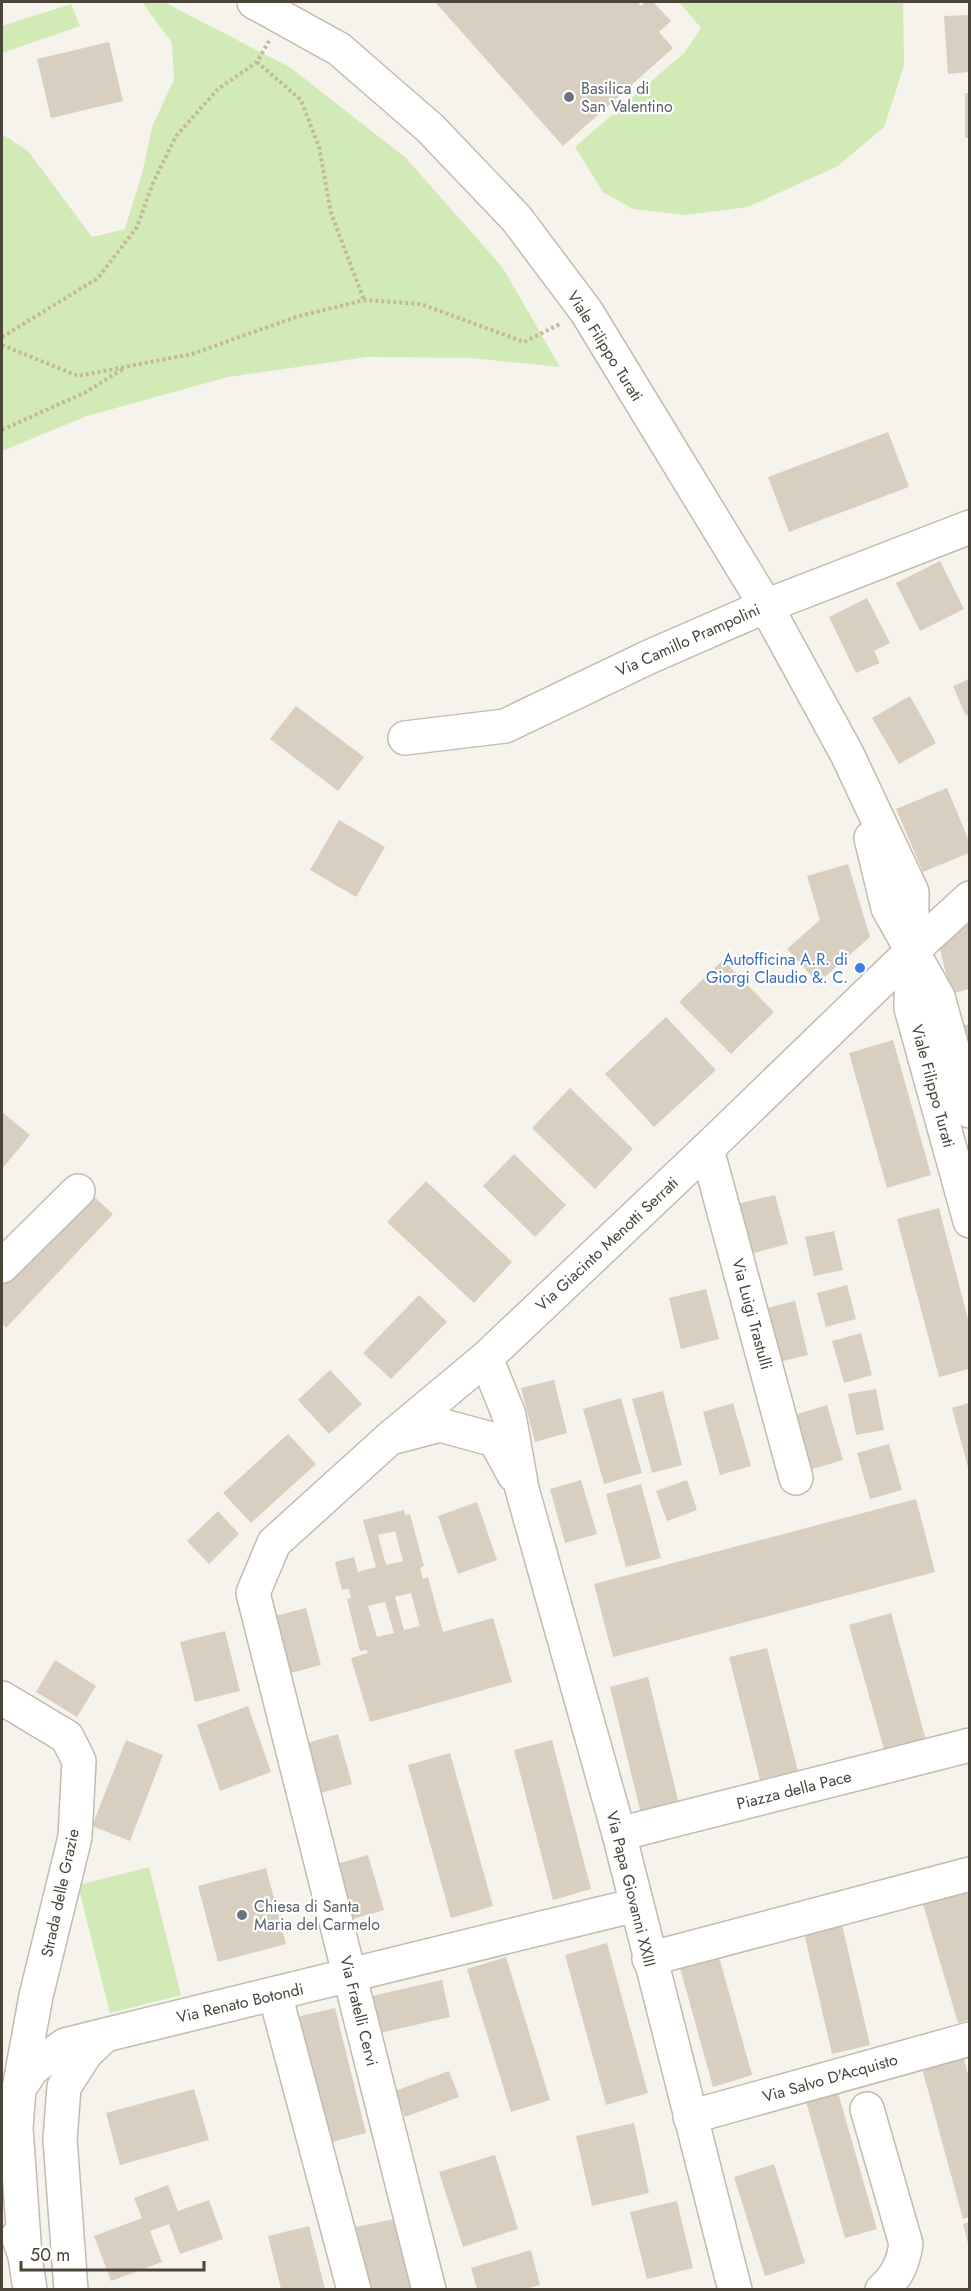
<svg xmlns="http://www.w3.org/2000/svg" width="971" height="2291" font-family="Jost,sans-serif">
<rect width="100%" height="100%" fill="#f6f3ec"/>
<!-- green -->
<g fill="#d2eab5">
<polygon points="142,2 164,2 291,68 406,158 503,268 560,367 471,358 367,357 228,377 87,416 2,451 2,136 5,136 28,151 92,237 125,229 143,170 152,127 174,79 172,43"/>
<polygon points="679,2 903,2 904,66 884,127 838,166 748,207 685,215 633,209 603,192 575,147 685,52 701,28"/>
<polygon points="71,4 80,26 2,53 2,26"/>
<polygon points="149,1867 181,1995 110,2013 78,1885"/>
</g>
<!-- building -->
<g fill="#d8cfc1" fill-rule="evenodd">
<polygon points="435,2 637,2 641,6 645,2 653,2 671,21 659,32 673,48 563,146"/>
<polygon points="969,15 969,72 948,74 944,16"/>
<polygon points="109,42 123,101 51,118 37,59"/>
<rect x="965" y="93" width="4" height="45"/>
<polygon points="888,432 909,487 789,532 768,477"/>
<polygon points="940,561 964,609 920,631 896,583"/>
<polygon points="867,598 890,643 874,651 880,663 856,673 829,617"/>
<polygon points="969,679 969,714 966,716 953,686"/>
<polygon points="910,696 936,743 899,764 872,718"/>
<polygon points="296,706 364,757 338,791 270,739"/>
<polygon points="947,788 969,841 969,853 923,872 896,809"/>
<polygon points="339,820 385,847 356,897 310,870"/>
<polygon points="848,864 870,937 818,983 787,949 820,920 807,876"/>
<polygon points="969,921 969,989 951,994 939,945"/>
<polygon points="723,960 774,1012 731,1054 679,1002"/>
<polygon points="666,1017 716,1070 654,1127 605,1074"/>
<polygon points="969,1024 969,1071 957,1027"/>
<polygon points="893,1040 931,1175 887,1188 849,1053"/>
<polygon points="570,1088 633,1149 595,1189 532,1128"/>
<polygon points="2,1112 30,1135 2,1169"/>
<polygon points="514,1154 566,1205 535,1237 483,1186"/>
<polygon points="426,1181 512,1262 474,1303 387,1222"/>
<polygon points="88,1191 113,1214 6,1328 2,1323 2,1283"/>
<polygon points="775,1195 788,1244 750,1254 737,1204"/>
<polygon points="939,1208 969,1323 969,1369 939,1377 897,1219"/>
<polygon points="834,1231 843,1270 814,1276 805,1237"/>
<polygon points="847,1285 856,1319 826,1327 817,1293"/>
<polygon points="706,1289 719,1339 681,1349 669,1298"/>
<polygon points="419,1295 447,1322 391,1379 363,1353"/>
<polygon points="795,1301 808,1355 775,1363 762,1309"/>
<polygon points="861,1333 872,1375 844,1383 832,1341"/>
<polygon points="330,1370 362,1404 329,1434 298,1400"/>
<polygon points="554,1380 567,1433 535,1442 521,1388"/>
<polygon points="876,1389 884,1430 856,1435 848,1394"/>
<polygon points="663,1391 682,1465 652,1473 632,1399"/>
<polygon points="621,1398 642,1473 604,1484 583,1409"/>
<polygon points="733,1403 751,1466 720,1475 703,1412"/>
<polygon points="969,1403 969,1471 952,1408"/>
<polygon points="827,1405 843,1460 806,1471 791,1416"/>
<polygon points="288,1434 316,1464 251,1523 223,1493"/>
<polygon points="889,1444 902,1490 870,1499 857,1453"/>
<polygon points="581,1480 597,1534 565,1543 550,1489"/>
<polygon points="687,1480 697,1510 667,1521 656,1491"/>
<polygon points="641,1484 661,1558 626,1567 606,1494"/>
<polygon points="916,1499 935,1572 613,1657 594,1584"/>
<polygon points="477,1502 497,1560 458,1574 438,1516"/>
<path d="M404,1510L405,1515L410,1514L424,1566L420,1568L423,1579L428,1577L443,1632L493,1618L512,1682L370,1722L351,1658L368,1653L366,1650L360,1651L347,1599L351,1598L349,1589L342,1590L335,1562L354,1557L358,1572L376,1567L363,1520ZM395,1531L403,1561L386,1565L378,1535ZM411,1593L420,1626L404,1630L395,1597ZM385,1602L394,1633L377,1637L368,1606Z"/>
<polygon points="218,1511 239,1534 209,1564 187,1541"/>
<polygon points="306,1608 321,1665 283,1675 267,1618"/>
<polygon points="891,1613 927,1744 886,1756 849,1625"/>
<polygon points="225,1631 240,1691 195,1702 180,1642"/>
<polygon points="767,1648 798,1771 760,1780 729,1657"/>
<polygon points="55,1660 96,1686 77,1717 36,1692"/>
<polygon points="648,1677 679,1804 641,1814 610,1687"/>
<polygon points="248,1706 271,1772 220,1791 197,1725"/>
<polygon points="338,1734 352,1784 321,1793 307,1743"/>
<polygon points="126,1740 163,1755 130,1841 92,1826"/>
<polygon points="552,1740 591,1889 553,1900 514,1750"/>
<polygon points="450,1753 493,1906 451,1918 408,1765"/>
<polygon points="368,1855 384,1910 349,1920 333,1865"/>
<polygon points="266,1868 286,1944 218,1962 198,1886"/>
<polygon points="964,1881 969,1900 969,2020 958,2023 920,1894"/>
<polygon points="840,1916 870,2045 832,2054 802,1924"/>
<polygon points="607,1943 648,2093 606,2105 565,1955"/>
<polygon points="716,1946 752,2075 713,2087 677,1957"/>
<polygon points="506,1957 550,2100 511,2112 467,1969"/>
<polygon points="442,1980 450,2017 380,2033 372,1996"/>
<polygon points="335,2008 366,2133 324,2144 292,2018"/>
<polygon points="962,2050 969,2079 969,2217 963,2219 920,2061"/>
<polygon points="449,2071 459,2097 405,2117 395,2091"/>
<polygon points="835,2082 877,2229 845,2238 803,2091"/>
<polygon points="194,2089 209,2140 120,2165 106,2113"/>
<polygon points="634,2123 649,2193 592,2206 576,2136"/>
<polygon points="495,2155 518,2229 463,2247 439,2172"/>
<polygon points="774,2164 805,2263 765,2276 734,2177"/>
<polygon points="168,2185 178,2211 209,2200 223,2239 180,2254 169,2224 150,2231 162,2262 111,2281 94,2236 142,2218 134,2198"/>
<polygon points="677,2201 693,2268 647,2279 630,2212"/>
<polygon points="394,2219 411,2289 371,2289 356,2227"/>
<polygon points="969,2222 969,2247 963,2224"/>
<polygon points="309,2226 325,2289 281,2289 268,2236"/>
<polygon points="531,2250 540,2285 525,2289 477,2289 471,2268"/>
</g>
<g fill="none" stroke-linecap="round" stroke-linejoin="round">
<defs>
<g id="minor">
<polyline points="254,2 339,49 430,128 516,218 586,311 766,606 847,754 912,892 911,1008 970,1221"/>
<polyline points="405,738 505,726 649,657 766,606 970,527"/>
<polyline points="871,838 888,908 938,997 970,1111"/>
<polyline points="707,1149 796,1478"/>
<polyline points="2,1266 78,1191"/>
<polyline points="486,1358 509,1415 522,1489 619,1834 735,2290"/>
<polyline points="398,1436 440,1425 495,1440 514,1475"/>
<polyline points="2,1698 67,1737 79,1761 75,1837 36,1996 19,2089"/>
<polyline points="619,1834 970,1745"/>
<polyline points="649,1959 970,1874"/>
<polyline points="275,1994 354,2290"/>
<path d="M867,2109L906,2244C903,2263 897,2277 882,2290"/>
<polyline points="690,2117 970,2039"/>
<polyline points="18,2236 25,2256 30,2290"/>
<polyline points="25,2256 16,2128 19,2089 32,2069 65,2045 105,2035"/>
<polyline points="71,2290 60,2139 64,2087 86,2053 105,2035 636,1905"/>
<polyline points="429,2290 253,1593 274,1543 390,1438 486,1358 707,1149 913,950 970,898"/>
</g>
</defs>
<!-- minor casing -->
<use href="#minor" stroke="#c2bbae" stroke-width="36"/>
<!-- path -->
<g stroke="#c4b79f" stroke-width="4" stroke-dasharray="3 3" stroke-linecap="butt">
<polyline points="257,62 301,100 319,147 331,213 364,300"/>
<polyline points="2,337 98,278 137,227 153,183 176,136 218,89 257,62 269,41"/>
<polyline points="2,345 78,376 192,354 296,317 364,300 421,304 524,342 560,324"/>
<polyline points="2,430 86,392 123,369"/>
</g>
<!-- minor -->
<use href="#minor" stroke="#fff" stroke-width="33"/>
</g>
<!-- markers -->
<g fill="#6b7280" stroke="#fff" stroke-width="2">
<circle cx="569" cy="97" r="6"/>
<circle cx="242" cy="1915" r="6"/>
</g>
<circle fill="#3f7fe0" stroke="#fff" stroke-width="2" cx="860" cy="968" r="6"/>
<g text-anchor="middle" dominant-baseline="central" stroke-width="4.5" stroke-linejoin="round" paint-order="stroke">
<!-- worship labels -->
<g font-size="16" fill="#5b616d" stroke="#fff" text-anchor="start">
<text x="581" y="88">Basilica di<tspan x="581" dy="18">San Valentino</tspan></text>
<text x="254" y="1906">Chiesa di Santa<tspan x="254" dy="18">Maria del Carmelo</tspan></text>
</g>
<!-- street labels -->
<g font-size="16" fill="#4b4439" stroke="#fff">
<text transform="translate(605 346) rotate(58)">Viale Filippo Turati</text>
<text transform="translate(688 640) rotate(-24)">Via Camillo Prampolini</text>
<text transform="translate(933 1086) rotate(75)">Viale Filippo Turati</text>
<text transform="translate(607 1244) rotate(-43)">Via Giacinto Menotti Serrati</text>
<text transform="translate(752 1314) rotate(75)">Via Luigi Trastulli</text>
<text transform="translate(794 1790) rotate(-14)">Piazza della Pace</text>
<text transform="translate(631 1889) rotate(76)">Via Papa Giovanni XXIII</text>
<text transform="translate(60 1893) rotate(-78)">Strada delle Grazie</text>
<text transform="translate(240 2003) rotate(-13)">Via Renato Botondi</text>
<text transform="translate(359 2011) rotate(76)">Via Fratelli Cervi</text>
<text transform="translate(830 2078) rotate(-16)">Via Salvo D'Acquisto</text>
</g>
<!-- shop labels -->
<g font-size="16" fill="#366cbe" stroke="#fff" text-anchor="end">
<text x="848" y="959">Autofficina A.R. di<tspan x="848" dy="18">Giorgi Claudio &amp;. C.</tspan></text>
</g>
</g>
<!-- border -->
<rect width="971" height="2291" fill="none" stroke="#4b4439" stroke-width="6"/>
<!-- scale -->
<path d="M21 2261v9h183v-9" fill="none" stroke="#4b4439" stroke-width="3"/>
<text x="30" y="2261" font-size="18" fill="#4b4439" stroke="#ffffff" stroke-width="4.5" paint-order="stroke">50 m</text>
</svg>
